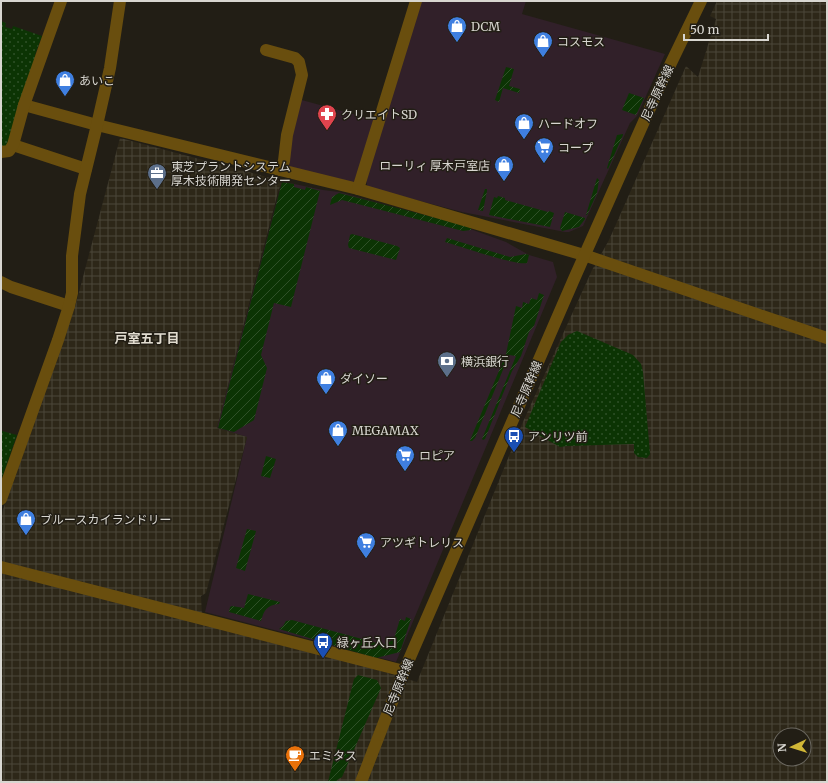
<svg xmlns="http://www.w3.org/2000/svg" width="828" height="783" font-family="Merriweather,'Noto Sans JP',serif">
<defs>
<pattern id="industrial-grid" width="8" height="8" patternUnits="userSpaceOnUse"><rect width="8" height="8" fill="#2d2718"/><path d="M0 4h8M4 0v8" fill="none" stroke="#4b4639"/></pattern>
<pattern id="park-dots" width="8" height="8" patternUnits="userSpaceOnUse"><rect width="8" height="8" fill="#0c3404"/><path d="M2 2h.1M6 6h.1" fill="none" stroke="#2f5128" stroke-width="1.8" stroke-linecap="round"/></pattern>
<pattern id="garden-furrows" width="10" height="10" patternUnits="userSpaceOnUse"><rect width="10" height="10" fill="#0c3404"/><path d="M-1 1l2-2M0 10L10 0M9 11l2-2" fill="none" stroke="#2f5128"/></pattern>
</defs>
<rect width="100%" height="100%" fill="#221e15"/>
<!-- commercial -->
<g fill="#312029">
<polygon points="419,1 526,1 522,14 665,54 637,116 630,123 583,226 569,232 565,232 462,212 370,188 367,185 365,176"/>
<polygon points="298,99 375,120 358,179 352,183 287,166"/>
<polygon points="282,182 285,182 323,190 339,192 473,230 506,242 529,255 553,262 557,277 396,662 205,612 247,437 217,428"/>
</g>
<!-- industrial -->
<path fill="url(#industrial-grid)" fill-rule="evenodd" d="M717,1H827V782H1V515L75,307L120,138L282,181L278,192L217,428L247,437L206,593L201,596L202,616L417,682L522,424L592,270L609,240L686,66L698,77L716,19L710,16ZM780,735H804V759H780Z"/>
<!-- park -->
<g fill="url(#park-dots)">
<polygon points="1,21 6,23 5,27 12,29 13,26 42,36 35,55 39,57 8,147 1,149"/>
<polygon points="577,331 633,355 641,364 643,372 650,454 647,458 638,457 634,453 634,444 567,446 560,447 525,427 561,342 568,335"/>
<polygon points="2,431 17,435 1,481 1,433"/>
</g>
<!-- garden -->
<g fill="url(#garden-furrows)">
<polygon points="506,67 514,69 509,86 520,89 519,93 503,88 499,102 495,100"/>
<polygon points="629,93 644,98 636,115 622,110"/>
<polygon points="623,134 623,135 608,169 607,168 617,135"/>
<polygon points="597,178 599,180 597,193 587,215 586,215"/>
<polygon points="282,182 294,184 294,187 305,190 306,187 320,191 291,307 274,303 261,355 267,368 254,420 234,432 218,428"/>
<polygon points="485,189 487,189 487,191 483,211 478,210"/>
<polygon points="339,193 471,227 471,230 463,231 342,200 330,205 332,197"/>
<polygon points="498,196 505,198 505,200 548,212 549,211 554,213 550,227 489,215 494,197 497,198"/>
<polygon points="565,212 585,218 585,219 579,227 562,231 560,228"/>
<polygon points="352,234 397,246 400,248 396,260 349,248 348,245 350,235"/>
<path d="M447,238L510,257L526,254L529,255L527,263C517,266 459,246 445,242Z"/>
<polygon points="539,293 544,295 534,326 529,332 521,356 512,371 485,439 483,440 482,439 516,356 509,355 475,438 472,441 470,441 471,438 506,354 516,306 522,308 523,302 529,304 531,298 537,300"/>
<polygon points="266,456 276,459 270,478 261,476"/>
<polygon points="247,529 256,531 245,571 236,568"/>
<path d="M248,594L280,602L279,604C267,605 264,610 261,621L229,612L230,607L232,606L244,608Z"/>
<polygon points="406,617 411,619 400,652 376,658 279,629 283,626 286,621 292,620 384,645 394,639 400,619 405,621"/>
<polygon points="358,675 377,680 381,688 342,777 337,780 336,782 328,782 354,679"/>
</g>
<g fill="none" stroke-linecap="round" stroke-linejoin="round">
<!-- minor -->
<g stroke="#694e0e" stroke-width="12">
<polyline points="266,50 295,58 299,62 302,75 287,135 284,161 280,170"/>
<polyline points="24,105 97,125 358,189 584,255 827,338"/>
<polyline points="13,145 86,169"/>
<polyline points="1,152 9,151 13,145 24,105 61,1"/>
<polyline points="358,189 416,1"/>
<polyline points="1,282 11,287 69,306"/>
<polyline points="1,499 58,340 69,306 72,293 72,256 80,194 97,125 110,68 120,1"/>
<polyline points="1,567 404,671"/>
<polyline points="361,782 404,671 574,279 658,90 701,1"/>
</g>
</g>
<!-- icons -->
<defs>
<symbol id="shop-pin" viewBox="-11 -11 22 30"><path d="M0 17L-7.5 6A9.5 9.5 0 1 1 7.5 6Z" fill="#3f7fe0" stroke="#221e15"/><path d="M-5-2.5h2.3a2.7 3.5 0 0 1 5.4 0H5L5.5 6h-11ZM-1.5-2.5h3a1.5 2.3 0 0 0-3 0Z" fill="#fff"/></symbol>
<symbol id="pharmacy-pin" viewBox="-11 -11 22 30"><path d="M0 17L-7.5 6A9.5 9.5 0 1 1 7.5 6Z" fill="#e0444e" stroke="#221e15"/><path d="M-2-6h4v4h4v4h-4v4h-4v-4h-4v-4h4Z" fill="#fff"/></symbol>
<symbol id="supermarket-pin" viewBox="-11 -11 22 30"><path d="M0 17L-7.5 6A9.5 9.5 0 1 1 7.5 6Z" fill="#3f7fe0" stroke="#221e15"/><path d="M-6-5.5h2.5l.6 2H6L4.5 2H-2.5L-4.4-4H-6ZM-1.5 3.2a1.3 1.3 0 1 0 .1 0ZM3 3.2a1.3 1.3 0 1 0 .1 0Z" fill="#fff"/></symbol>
<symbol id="office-pin" viewBox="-11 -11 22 30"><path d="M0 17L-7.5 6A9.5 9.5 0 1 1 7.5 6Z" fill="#5c6f8a" stroke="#221e15"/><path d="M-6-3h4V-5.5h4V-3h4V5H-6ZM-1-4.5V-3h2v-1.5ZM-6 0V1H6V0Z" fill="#fff"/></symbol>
<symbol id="bank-pin" viewBox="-11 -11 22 30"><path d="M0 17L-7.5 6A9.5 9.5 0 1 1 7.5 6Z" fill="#5c6f8a" stroke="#221e15"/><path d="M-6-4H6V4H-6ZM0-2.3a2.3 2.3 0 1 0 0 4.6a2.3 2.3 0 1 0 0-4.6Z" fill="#fff"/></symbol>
<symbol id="bus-pin" viewBox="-11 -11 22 30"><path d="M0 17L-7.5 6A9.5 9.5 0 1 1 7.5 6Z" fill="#1a4fb4" stroke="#221e15"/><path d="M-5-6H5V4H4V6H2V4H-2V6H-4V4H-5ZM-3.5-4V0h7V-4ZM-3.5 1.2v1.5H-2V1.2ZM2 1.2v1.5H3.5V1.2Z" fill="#fff"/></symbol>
<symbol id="cafe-pin" viewBox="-11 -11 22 30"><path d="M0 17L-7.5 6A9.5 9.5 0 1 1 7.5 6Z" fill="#e8710a" stroke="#221e15"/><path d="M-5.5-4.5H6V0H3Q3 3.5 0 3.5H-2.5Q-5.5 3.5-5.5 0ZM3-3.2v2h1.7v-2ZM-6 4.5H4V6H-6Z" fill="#fff"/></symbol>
</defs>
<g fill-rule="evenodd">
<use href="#shop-pin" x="446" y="15" width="22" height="30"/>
<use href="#shop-pin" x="532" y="30" width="22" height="30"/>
<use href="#shop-pin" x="54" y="69" width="22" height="30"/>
<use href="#pharmacy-pin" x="316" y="103" width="22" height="30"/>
<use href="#shop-pin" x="513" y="112" width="22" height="30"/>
<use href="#supermarket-pin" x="533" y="136" width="22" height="30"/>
<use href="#shop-pin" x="493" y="154" width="22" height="30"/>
<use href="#office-pin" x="146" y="162" width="22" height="30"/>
<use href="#bank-pin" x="436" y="350" width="22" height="30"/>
<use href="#shop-pin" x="315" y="367" width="22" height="30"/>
<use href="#shop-pin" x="327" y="419" width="22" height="30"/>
<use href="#bus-pin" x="503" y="425" width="22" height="30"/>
<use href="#supermarket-pin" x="394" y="444" width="22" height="30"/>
<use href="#shop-pin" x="15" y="508" width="22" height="30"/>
<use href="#supermarket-pin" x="355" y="531" width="22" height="30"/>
<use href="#bus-pin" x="312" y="631" width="22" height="30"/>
<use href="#cafe-pin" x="284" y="744" width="22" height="30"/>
</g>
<g text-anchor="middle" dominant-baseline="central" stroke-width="3" stroke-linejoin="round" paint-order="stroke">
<!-- poi labels -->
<g font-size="12" fill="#d8d6d0" stroke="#221e15" text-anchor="start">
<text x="471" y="26">DCM</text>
<text x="557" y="41">コスモス</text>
<text x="79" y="80">あいこ</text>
<text x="341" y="114">クリエイトSD</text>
<text x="538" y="123">ハードオフ</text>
<text x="558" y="147">コープ</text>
<text x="490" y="165" text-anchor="end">ローリィ 厚木戸室店</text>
<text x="171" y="166">東芝プラントシステム<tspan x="171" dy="14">厚木技術開発センター</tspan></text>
<text x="461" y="361">横浜銀行</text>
<text x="340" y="378">ダイソー</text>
<text x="352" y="430">MEGAMAX</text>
<text x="528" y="436">アンリツ前</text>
<text x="419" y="455">ロピア</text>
<text x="40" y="519">ブルースカイランドリー</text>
<text x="380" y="542">アツギトレリス</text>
<text x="337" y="642">緑ヶ丘入口</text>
<text x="309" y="755">エミタス</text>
</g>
<!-- street labels -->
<g font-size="12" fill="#d8d6d0" stroke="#221e15">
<text transform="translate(657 93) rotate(-65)">尼寺原幹線</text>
<text transform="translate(526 389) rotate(-67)">尼寺原幹線</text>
<text transform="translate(398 687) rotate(-68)">尼寺原幹線</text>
</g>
<!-- neighbourhood labels -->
<g font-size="13" font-weight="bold" fill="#e1dcd0" stroke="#221e15">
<text x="147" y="338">戸室五丁目</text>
</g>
</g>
<!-- border -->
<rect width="828" height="783" fill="none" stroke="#d8d6d0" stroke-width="4"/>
<!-- north arrow -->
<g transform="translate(792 747) rotate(266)"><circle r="19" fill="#221e15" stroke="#6b6860"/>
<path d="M0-3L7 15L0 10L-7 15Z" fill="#d1b736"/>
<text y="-6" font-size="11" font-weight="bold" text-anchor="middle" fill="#d8d6d0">N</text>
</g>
<!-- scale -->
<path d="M684 34v6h84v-6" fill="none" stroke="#d8d6d0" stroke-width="2"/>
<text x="690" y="34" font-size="12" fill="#d8d6d0" stroke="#221e15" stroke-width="3" paint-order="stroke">50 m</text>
</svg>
